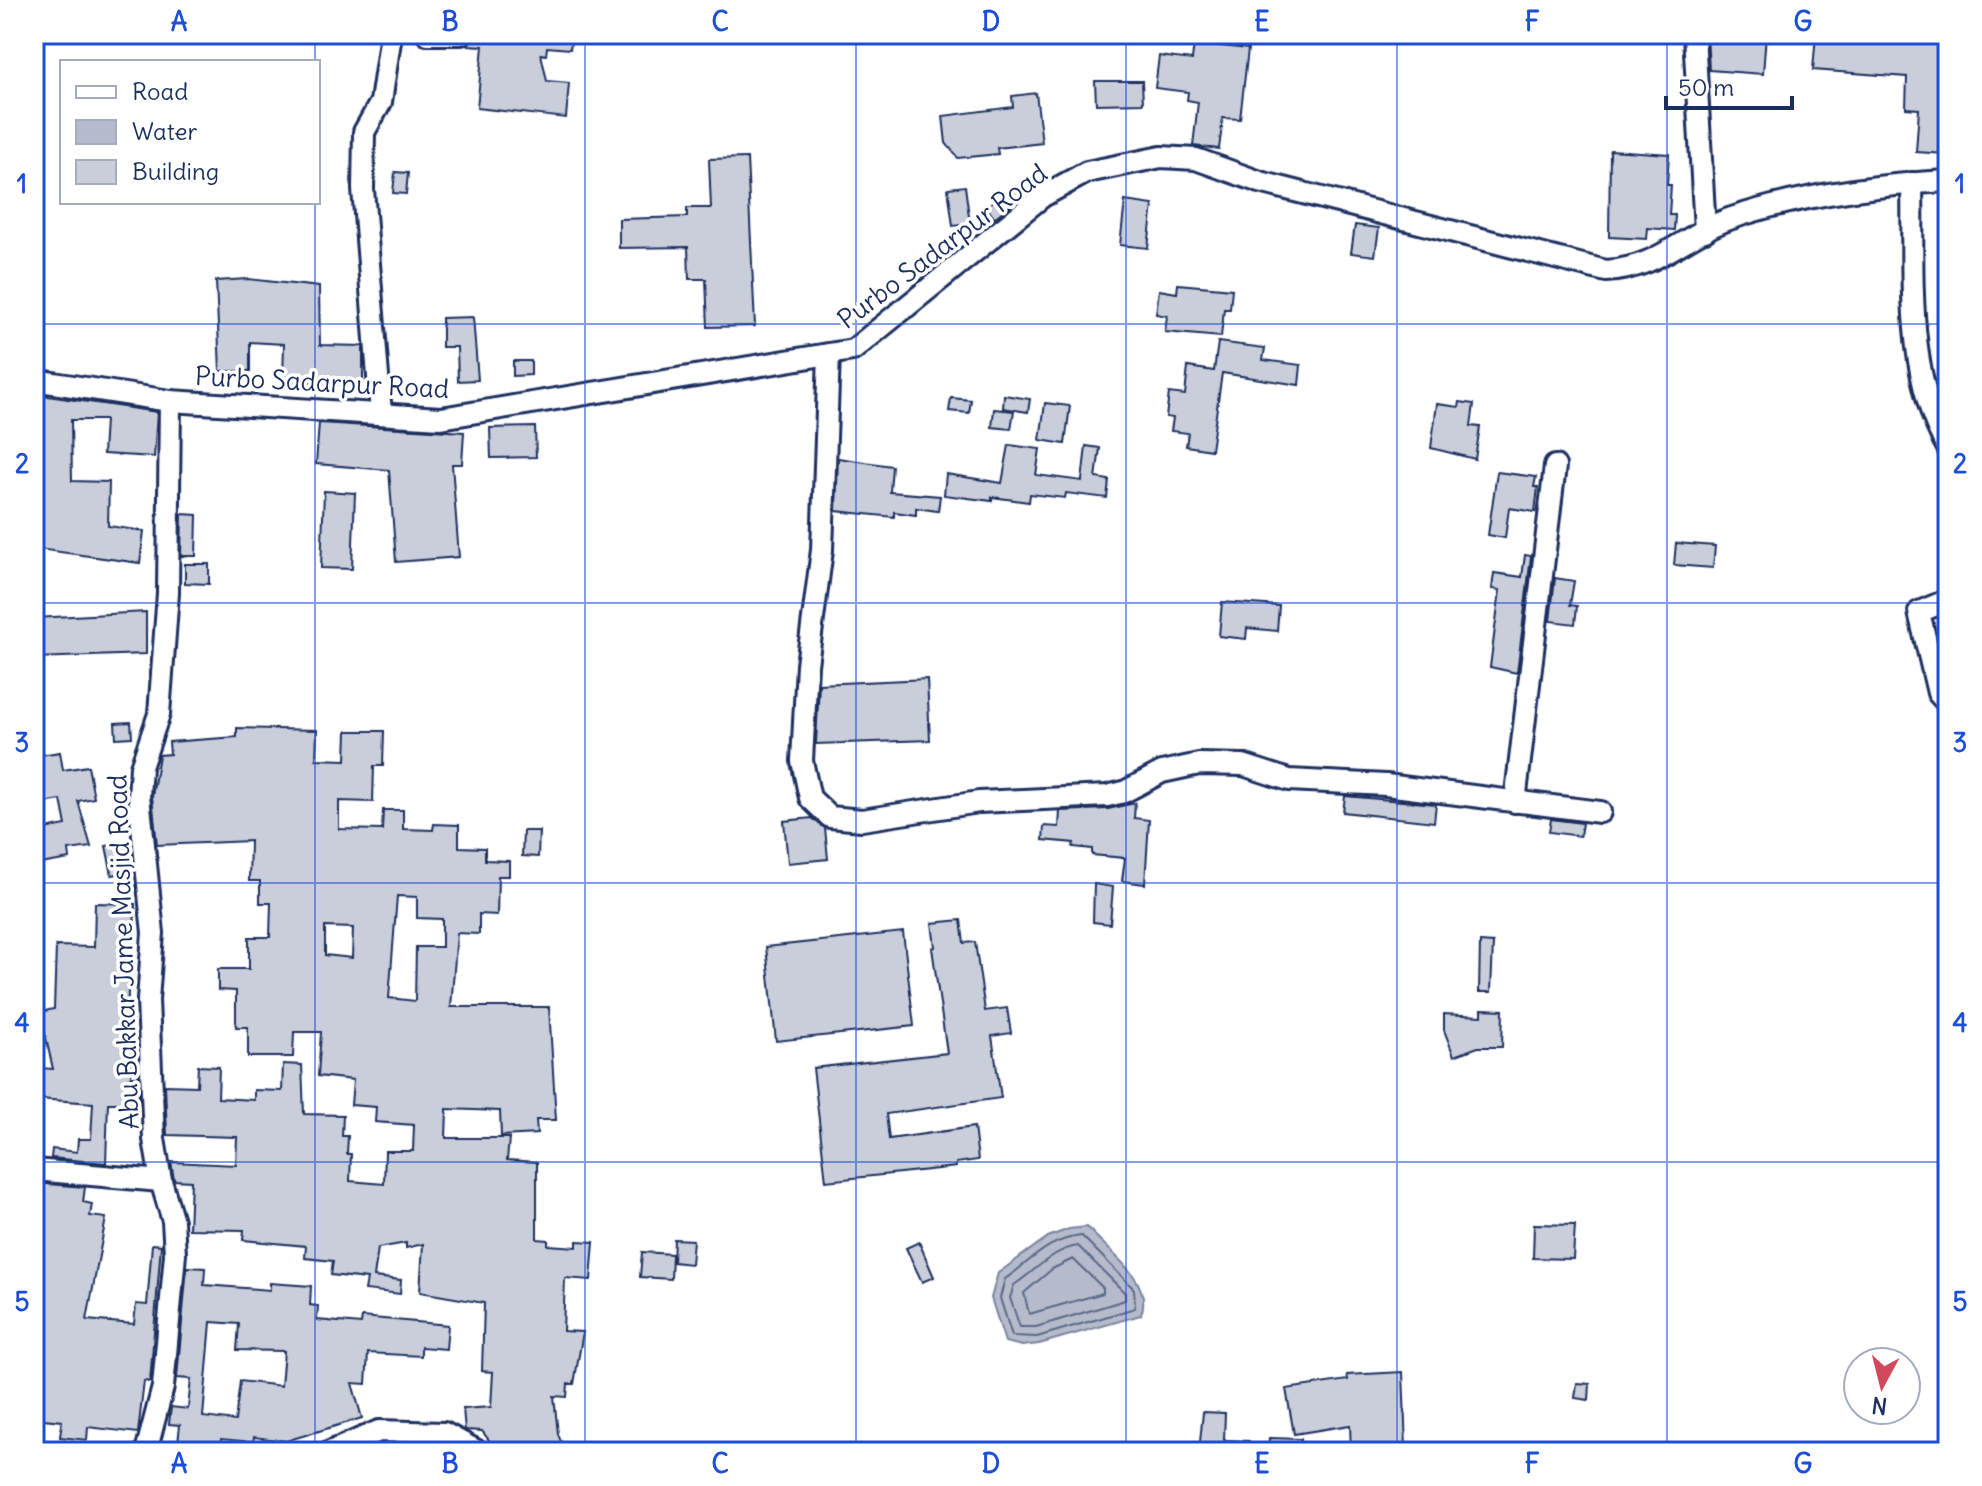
<svg xmlns="http://www.w3.org/2000/svg" width="1982" height="1486" font-family="Delius,sans-serif">
<rect width="100%" height="100%" fill="#fff"/>
<filter id="ink" filterUnits="userSpaceOnUse"><feTurbulence type="fractalNoise" baseFrequency=".0125" numOctaves="2"/><feDisplacementMap in="SourceGraphic" scale="16" xChannelSelector="R" yChannelSelector="G"/><feConvolveMatrix kernelMatrix="1 2 1 2 8 2 1 2 1" color-interpolation-filters="sRGB"/></filter>
<g filter="url(#ink)">
<!-- water -->
<path fill="#b5bbca" stroke="#77839f" stroke-width="2" d="M1087,1227C1108,1252 1154,1280 1141,1315L1039,1344L1022,1346L1005,1342L991,1298L998,1273L1048,1237L1069,1229Z"/>
<g fill="none" stroke-linecap="round" stroke-linejoin="round">
<!-- shore -->
<g stroke="#596789" stroke-width="2">
<path d="M1082,1236L1134,1289L1135,1308L1037,1337L1012,1336L1000,1298L1005,1279C1030,1262 1049,1238 1082,1236Z"/>
<path d="M1078,1246L1125,1293V1300L1036,1327H1020L1010,1298L1014,1285C1036,1271 1051,1250 1078,1246Z"/>
<polygon points="1073,1259 1103,1288 1103,1293 1029,1314 1024,1293 1052,1269"/>
</g>
</g>
<!-- building -->
<g fill="#caceda" stroke="#1b2f5e" stroke-width="2" fill-rule="evenodd">
<polygon points="474,34 572,35 570,49 547,47 546,55 541,54 547,81 569,83 566,118 477,108 483,46 468,45"/>
<polygon points="1707,34 1766,34 1763,74 1709,70"/>
<polygon points="1816,34 1945,34 1940,95 1947,96 1946,154 1916,152 1919,109 1906,108 1907,77 1813,70"/>
<polygon points="1194,43 1248,49 1240,119 1223,118 1219,149 1193,146 1198,102 1187,100 1188,92 1155,88 1159,56 1192,60"/>
<polygon points="1095,81 1142,81 1143,103 1096,104"/>
<polygon points="1036,93 1042,143 997,148 998,154 958,158 946,143 943,116 1013,107 1012,96"/>
<polygon points="1610,150 1669,154 1667,185 1671,185 1669,215 1675,215 1674,230 1648,228 1647,239 1609,237"/>
<polygon points="747,158 755,326 708,327 706,279 689,279 688,247 619,248 619,219 687,217 687,208 711,208 709,159"/>
<polygon points="395,172 408,173 406,194 393,193"/>
<polygon points="1020,185 1025,194 994,218 986,206"/>
<polygon points="965,186 970,224 953,226 948,188"/>
<polygon points="1125,201 1153,205 1148,248 1120,245"/>
<polygon points="1355,225 1379,228 1375,256 1351,253"/>
<polygon points="248,279 319,287 320,345 363,346 363,386 283,380 284,344 250,342 250,371 220,371 216,281"/>
<polygon points="1178,284 1232,289 1230,309 1224,309 1221,337 1165,332 1167,316 1156,314 1159,290 1177,293"/>
<polygon points="473,317 478,380 458,381 457,347 442,347 442,318"/>
<polygon points="1218,342 1265,348 1263,360 1301,365 1299,385 1222,373 1211,450 1186,446 1188,433 1171,431 1173,418 1166,417 1169,393 1185,395 1188,367 1214,371"/>
<polygon points="513,361 531,361 531,375 513,376"/>
<polygon points="34,394 157,412 154,457 103,454 105,420 71,420 72,481 109,482 108,526 144,531 140,563 38,549 38,542 34,541"/>
<polygon points="1004,395 1030,399 1028,412 1003,408"/>
<polygon points="951,398 971,400 969,413 949,411"/>
<polygon points="1460,402 1474,404 1471,426 1480,427 1475,459 1431,448 1437,404 1459,407"/>
<polygon points="1045,403 1070,406 1065,444 1040,440"/>
<polygon points="994,409 1014,411 1011,429 992,427"/>
<polygon points="319,423 464,432 462,464 452,464 459,557 396,562 389,470 316,464"/>
<polygon points="535,427 536,457 491,458 490,428"/>
<polygon points="1009,445 1040,449 1036,475 1082,481 1086,446 1100,448 1096,478 1109,480 1107,498 1066,493 1065,498 1030,494 1029,502 992,497 992,501 944,495 946,474 1002,483"/>
<polygon points="838,458 892,466 890,492 940,496 938,511 916,508 916,515 894,512 894,517 836,511"/>
<polygon points="1497,472 1536,477 1534,487 1538,487 1535,512 1509,508 1505,538 1488,535"/>
<polygon points="324,491 355,493 352,569 321,568"/>
<polygon points="182,514 197,515 196,556 181,556"/>
<polygon points="1676,543 1715,546 1713,568 1674,565"/>
<polygon points="1525,555 1531,556 1517,673 1490,667 1500,590 1492,589 1494,573 1522,577"/>
<polygon points="185,564 209,564 209,584 185,583"/>
<polygon points="1555,578 1574,581 1570,605 1577,606 1575,624 1550,621"/>
<polygon points="1222,602 1279,606 1277,631 1247,628 1246,639 1219,636"/>
<polygon points="146,612 146,654 35,658 35,618"/>
<polygon points="927,679 930,740 816,744 819,684"/>
<polygon points="131,722 132,737 116,738 115,723"/>
<path d="M237,728L317,730L316,759L346,760L347,731H384L383,766H374L373,802L339,801V829L382,830L383,810H403V829L433,830L434,824L459,825V847L485,848V860L509,861V876H498L497,915L479,914V934L457,933L451,1007H549L556,1120H536L537,1134L501,1136L500,1111L447,1109L446,1138H509L507,1160L537,1162V1239L548,1240V1245L577,1247V1241L594,1242L591,1280L565,1278L563,1331L583,1332L574,1384H568L567,1397L554,1396L558,1434L565,1452H498L482,1431L465,1430L463,1409L491,1407L493,1372L482,1371L484,1303L420,1292L423,1244L406,1248V1243L378,1248L374,1277L401,1280L400,1294L365,1290L367,1279L331,1275L333,1261L305,1258L306,1246L243,1240L244,1230L189,1229L191,1181L174,1180L171,1162L236,1165L237,1137L167,1135L165,1085L197,1086L198,1066L219,1067L218,1098L254,1100V1090L282,1091L283,1064L302,1065L304,1114L343,1115L342,1136H348L347,1154H351L350,1181L384,1184L385,1151H413L414,1125L375,1122L376,1107L351,1105L353,1080L318,1076L321,1032H294L293,1057H248V1027H236V991L218,990V969H249V937H270L271,903H260V881H249L250,841L157,845L152,796L159,755L170,754L169,742L237,737ZM397,896L417,897V918L442,919V947H416L415,1001L389,998ZM325,927L353,928L352,958L325,955Z"/>
<polygon points="60,752 63,770 88,766 94,798 78,801 91,847 69,850 70,859 40,864 34,831 66,825 61,800 38,804 34,756"/>
<polygon points="1345,796 1436,804 1434,822 1343,812"/>
<polygon points="1135,803 1134,818 1149,820 1145,884 1122,881 1125,858 1092,855 1092,849 1073,847 1074,843 1043,840 1044,826 1059,827 1060,811 1108,809"/>
<polygon points="812,818 825,828 828,859 788,863 784,821"/>
<polygon points="1551,819 1582,823 1580,836 1549,832"/>
<polygon points="523,831 539,831 538,857 522,856"/>
<polygon points="131,841 134,871 112,875 106,846"/>
<polygon points="1094,884 1113,887 1110,924 1093,922"/>
<polygon points="95,903 135,904 134,938 130,938 127,1020 132,1020 131,1076 138,1076 139,1103 108,1103 106,1163 51,1158 52,1149 77,1152 78,1139 91,1139 93,1103 38,1099 40,1068 53,1069 40,1012 54,1009 56,946 94,947"/>
<polygon points="961,920 964,943 975,942 985,1011 1007,1008 1011,1033 992,1036 1001,1098 886,1114 889,1139 974,1127 978,1160 956,1163 956,1167 826,1181 813,1068 947,1053 932,948 935,947 932,923"/>
<polygon points="903,932 914,1026 776,1041 766,947"/>
<polygon points="1480,942 1493,943 1491,992 1479,992"/>
<polygon points="1482,1009 1503,1010 1502,1047 1478,1047 1454,1056 1444,1030 1444,1014 1482,1016"/>
<polygon points="34,1183 85,1187 83,1202 92,1204 90,1216 106,1218 87,1320 134,1324 136,1304 147,1305 152,1244 161,1245 150,1382 144,1381 138,1433 88,1427 87,1440 60,1437 62,1421 34,1418"/>
<polygon points="1534,1224 1575,1225 1573,1259 1533,1258"/>
<polygon points="674,1239 693,1240 691,1264 673,1262"/>
<polygon points="919,1242 934,1277 922,1282 906,1248"/>
<polygon points="642,1252 672,1254 671,1279 640,1277"/>
<path d="M187,1267L205,1268L204,1285L270,1290V1283L311,1286L310,1305L318,1306L317,1320L361,1324L362,1317L448,1325L446,1349L421,1347V1356L368,1353L366,1384L352,1383L362,1418L286,1441L254,1437L253,1442L221,1439L220,1447L178,1443L180,1425L169,1424L171,1407L188,1409L191,1379L177,1378ZM211,1322L239,1324L237,1350L284,1351L281,1386L240,1381L235,1421L203,1417Z"/>
<polygon points="1403,1372 1406,1448 1351,1451 1350,1425 1294,1434 1286,1389 1348,1380 1347,1375"/>
<polygon points="1577,1383 1590,1384 1589,1400 1575,1398"/>
<polygon points="1203,1412 1225,1413 1224,1440 1249,1441 1249,1452 1199,1452"/>
<polygon points="1269,1438 1301,1439 1301,1452 1268,1452"/>
</g>
<g fill="none" stroke-linecap="round" stroke-linejoin="round">
<defs>
<g id="minor">
<polyline points="427,34 461,34"/>
<polyline points="1694,34 1705,231"/>
<path d="M1912,183C1914,268 1904,372 1948,448"/>
<polyline points="829,354 822,550 807,665 802,761 810,798 830,817 862,820 979,802 1107,796 1124,792 1162,772 1199,764 1243,765 1289,780 1386,785 1600,812"/>
<path d="M34,380L170,401L441,418L853,350L1043,196L1087,172L1161,157L1196,159L1260,182L1606,271C1659,268 1682,236 1729,219C1799,195 1874,185 1948,181"/>
<polyline points="381,414 363,189 364,132 381,102 391,34"/>
<polyline points="1948,600 1919,612 1938,693 1948,704"/>
<polyline points="1515,802 1555,466"/>
<polyline points="34,1170 161,1181"/>
<polyline points="146,1452 163,1387 175,1254 173,1221 161,1181 154,1139 148,1000 153,933 139,796 141,767 159,714 168,593 170,401"/>
<polyline points="330,1452 379,1431 444,1433 479,1452"/>
</g>
</defs>
<!-- minor casing -->
<use href="#minor" stroke="#1b2f5e" stroke-width="26"/>
<!-- minor -->
<use href="#minor" stroke="#fff" stroke-width="20"/>
</g>
</g>
<!-- grid -->
<path fill="none" stroke="#1d4ed8" stroke-width="2" stroke-opacity="0.55" d="M315,34V62M585,34V1452M856,34V1452M1126,34V1452M1397,34V1452M1667,34V1452M315,202V1452M34,324H1948M34,603H1948M34,883H1948M34,1162H1948"/>
<g text-anchor="middle" dominant-baseline="central" stroke-width="7" stroke-linejoin="round" paint-order="stroke">
<!-- street labels -->
<g font-size="26" fill="#1b2f5e" stroke="#fff">
<text transform="translate(942 246) rotate(-37)">Purbo Sadarpur Road</text>
<text transform="translate(322 382) rotate(3)">Purbo Sadarpur Road</text>
<text transform="translate(123 952) rotate(-92)">Abu Bakkar Jame Masjid Road</text>
</g>
</g>
<!-- margin -->
<rect width="1982" height="1486" fill="none" stroke="#fff" stroke-width="88"/>
<!-- legend -->
<rect x="60" y="60" width="260" height="144" fill="#ffffff" stroke="#a4acbf" stroke-width="2"/>
<rect x="76" y="86" width="40" height="12" fill="#ffffff" stroke="#a4acbf" stroke-width="2"/>
<text x="132" y="100" font-size="24" fill="#1b2f5e">Road</text>
<rect x="76" y="120" width="40" height="24" fill="#b5bbca" stroke="#a4acbf" stroke-width="2"/>
<text x="132" y="140" font-size="24" fill="#1b2f5e">Water</text>
<rect x="76" y="160" width="40" height="24" fill="#caceda" stroke="#a4acbf" stroke-width="2"/>
<text x="132" y="180" font-size="24" fill="#1b2f5e">Building</text>
<!-- north arrow -->
<g transform="translate(1882 1386) rotate(187)"><circle r="38" fill="#ffffff" stroke="#a4acbf" stroke-width="2"/>
<path d="M0-6L14 30L0 20L-14 30Z" fill="#d1495b"/>
<text y="-12" font-size="22" font-weight="bold" text-anchor="middle" fill="#1b2f5e">N</text>
</g>
<!-- scale -->
<path d="M1666 96v12h126v-12" fill="none" stroke="#1b2f5e" stroke-width="4"/>
<text x="1678" y="96" font-size="24" fill="#1b2f5e" stroke="#ffffff" stroke-width="6" paint-order="stroke">50 m</text>
<rect x="44" y="44" width="1894" height="1398" fill="none" stroke="#1d4ed8" stroke-width="3"/>
<g font-size="26" text-anchor="middle" font-weight="bold" fill="#1d4ed8">
<text x="179" y="31">A</text>
<text x="450" y="31">B</text>
<text x="720" y="31">C</text>
<text x="991" y="31">D</text>
<text x="1262" y="31">E</text>
<text x="1532" y="31">F</text>
<text x="1803" y="31">G</text>
<text x="22" y="193">1</text>
<text x="1960" y="193">1</text>
<text x="22" y="473">2</text>
<text x="1960" y="473">2</text>
<text x="22" y="752">3</text>
<text x="1960" y="752">3</text>
<text x="22" y="1032">4</text>
<text x="1960" y="1032">4</text>
<text x="22" y="1311">5</text>
<text x="1960" y="1311">5</text>
<text x="179" y="1473">A</text>
<text x="450" y="1473">B</text>
<text x="720" y="1473">C</text>
<text x="991" y="1473">D</text>
<text x="1262" y="1473">E</text>
<text x="1532" y="1473">F</text>
<text x="1803" y="1473">G</text>
</g>
</svg>
